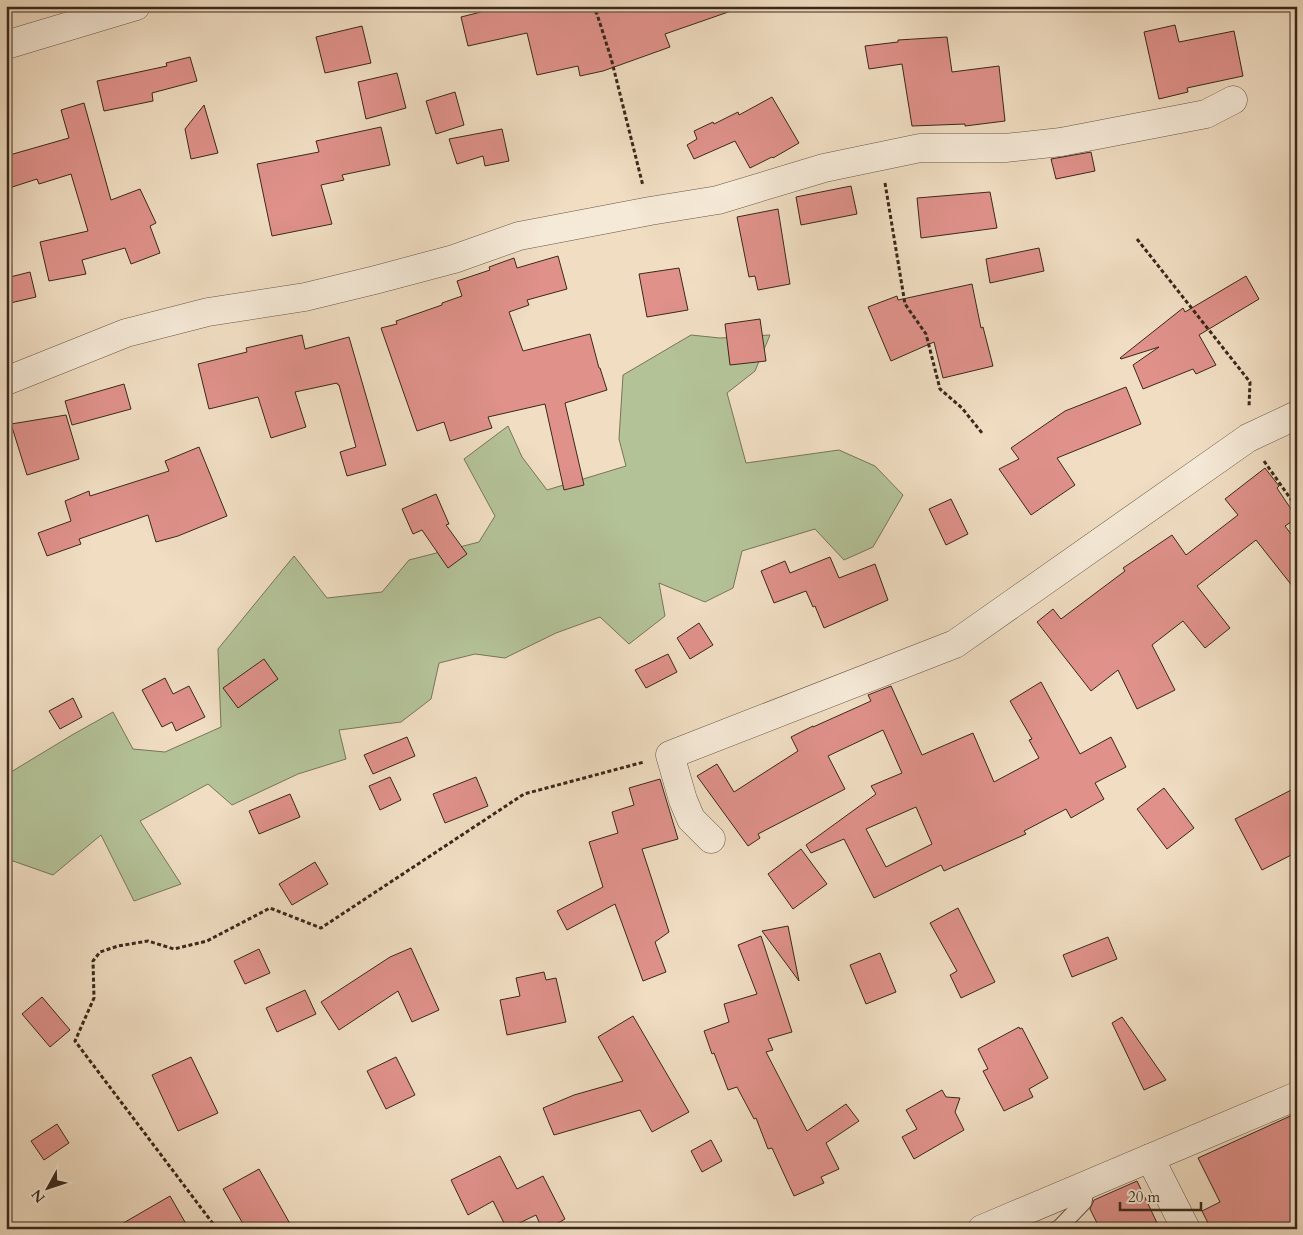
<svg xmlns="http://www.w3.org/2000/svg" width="1303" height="1235" font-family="Cardo,serif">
<rect width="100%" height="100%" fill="#f0ddc2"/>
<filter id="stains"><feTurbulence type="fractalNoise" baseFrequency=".004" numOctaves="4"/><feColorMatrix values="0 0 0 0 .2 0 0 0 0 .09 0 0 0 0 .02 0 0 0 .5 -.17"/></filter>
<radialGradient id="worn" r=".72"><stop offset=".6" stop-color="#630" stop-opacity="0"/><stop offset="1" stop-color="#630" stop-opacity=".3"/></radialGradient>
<!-- green -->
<polygon fill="#b4c298" stroke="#77755a" points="691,335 720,338 770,335 755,371 727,393 746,463 839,450 875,466 903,495 873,547 844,560 815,529 742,551 733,588 705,602 659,583 665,616 629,644 600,617 556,633 505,658 475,654 439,663 431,699 401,722 339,730 346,759 298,774 232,805 208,784 140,821 181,884 134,901 101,835 53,875 13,861 6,866 6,775 72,735 113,712 133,749 165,752 221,727 218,649 294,556 327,598 382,592 409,560 479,542 495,516 464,459 508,426 522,457 547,490 626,466 619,439 623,375"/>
<!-- building -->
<g fill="#df918a" stroke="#3a281b" fill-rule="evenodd">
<polygon points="505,6 733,6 734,10 665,34 670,47 603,71 580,76 578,66 537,75 527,33 468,46 461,17"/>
<polygon points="1175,25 1179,42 1234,31 1243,76 1187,88 1188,92 1159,99 1144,32"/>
<polygon points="362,26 371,63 325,73 316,37"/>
<polygon points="947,37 952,72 999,66 1005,121 965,126 965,124 912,126 902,64 869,69 865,46 898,42 898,40"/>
<polygon points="190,57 197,81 152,93 153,101 104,111 97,81 167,66 166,63"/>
<polygon points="397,73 406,108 366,119 358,82"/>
<polygon points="455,92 464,125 436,134 426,101"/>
<polygon points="772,97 799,143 773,158 772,157 750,168 735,141 694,159 687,145 697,139 694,131 713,122 714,124 738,112 739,115"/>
<polygon points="84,103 111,200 140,189 156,223 150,226 160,253 131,264 125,248 82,260 86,274 49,281 40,242 88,231 71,174 39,184 37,179 6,189 6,156 69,138 61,110"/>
<polygon points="204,105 218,153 191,159 185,129"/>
<polygon points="381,127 390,165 342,175 344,180 321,185 332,224 272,236 257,164 319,152 316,141"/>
<polygon points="502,129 509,161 485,166 483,156 457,164 449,139"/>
<polygon points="1091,152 1095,171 1056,179 1051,159"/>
<polygon points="851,186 857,214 801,225 796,197"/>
<polygon points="990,192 997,228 921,238 917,198"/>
<polygon points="778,209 790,284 758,290 755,276 749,277 737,217"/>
<polygon points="1039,248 1044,271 990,283 986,259"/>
<polygon points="558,256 567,289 527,300 529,305 509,312 523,351 590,334 599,368 600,368 607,390 565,403 584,485 564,490 545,404 488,417 492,428 450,441 444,422 417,431 381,328 397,324 396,321 442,305 442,303 462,296 457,281 490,270 489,267 514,258 517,268"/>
<polygon points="679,268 688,310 647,317 639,274"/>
<polygon points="30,272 36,297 6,304 6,278"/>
<polygon points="1246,276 1259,299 1199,335 1216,365 1196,374 1193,369 1143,389 1133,365 1159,347 1121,359 1120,358 1183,308 1185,312"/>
<polygon points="972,284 981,328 983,327 993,366 943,378 934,342 891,361 868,307 897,296 898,300"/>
<polygon points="760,319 766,361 730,365 725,324"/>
<polygon points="302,335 305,349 349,337 386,465 347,476 340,452 356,447 339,385 338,385 337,383 295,392 306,427 271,438 258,397 209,409 198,364 247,352 246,348"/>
<polygon points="124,384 131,409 72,425 65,401"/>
<polygon points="1126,387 1141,424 1057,458 1075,485 1031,515 999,469 1019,459 1011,448 1065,411"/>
<polygon points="66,415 79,459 27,475 11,424"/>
<polygon points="199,447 227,516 178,536 156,542 148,515 79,539 81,544 47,556 38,533 71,521 65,501 89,491 90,496 169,471 165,461"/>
<polygon points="1265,468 1279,486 1277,488 1297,518 1285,526 1297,542 1297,592 1256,540 1197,586 1230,628 1205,648 1183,621 1152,645 1175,690 1137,709 1118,670 1091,691 1037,622 1053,609 1061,619 1125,571 1123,568 1172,535 1186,555 1238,515 1225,499"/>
<polygon points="436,494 449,524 446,525 467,554 448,568 422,530 413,534 402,509"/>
<polygon points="951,499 968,534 946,545 929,509"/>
<polygon points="830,557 839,578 875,564 888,600 824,628 815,606 813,607 806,591 774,603 761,571 785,561 790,573"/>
<polygon points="699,623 713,645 690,659 677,638"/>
<polygon points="668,654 677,672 646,688 635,670"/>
<polygon points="264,659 278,679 238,708 223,688"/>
<polygon points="165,678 173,694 189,686 205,717 176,731 172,722 162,727 142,690"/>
<path d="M1041,682L1080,754L1111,737L1126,767L1095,783L1104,799L1071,818L1066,809L1024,831L1026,834L944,871L941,865L874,898L844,839L811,853L806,845L876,794L871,786L902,773L883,730L828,756L845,789L758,834L760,838L748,846L697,776L717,764L734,792L798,751L791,737L813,726V727L871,701L868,695L891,686L922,755L973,733L994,782L1039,758L1029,740L1032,739L1010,701ZM916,807L932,844L886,867L866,829Z"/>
<polygon points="73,698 82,717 60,729 49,711"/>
<polygon points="407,737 415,756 373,774 364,755"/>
<polygon points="390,777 401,800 380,810 369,786"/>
<polygon points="476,777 488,806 445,823 433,794"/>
<polygon points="660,779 678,839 642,849 669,932 655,942 666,972 643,981 615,904 567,930 557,911 603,887 589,842 618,833 612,812 634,805 629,788"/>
<polygon points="1297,787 1297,852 1262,870 1235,819"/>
<polygon points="1164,788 1194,828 1167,849 1137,809"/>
<polygon points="290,794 300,817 259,834 249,811"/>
<polygon points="801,849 827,884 793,909 768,874"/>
<polygon points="315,862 328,884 292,905 279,884"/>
<polygon points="958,908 995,982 961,998 950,975 957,971 930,923"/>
<polygon points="788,926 799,981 762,931"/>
<polygon points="761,936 792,1032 768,1039 773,1050 766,1052 807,1131 846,1104 859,1121 826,1143 839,1169 821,1177 824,1183 794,1196 772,1148 768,1149 756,1118 754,1119 737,1087 728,1090 714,1053 712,1054 704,1031 729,1022 724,1004 757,994 738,945"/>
<polygon points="1108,937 1117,959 1072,977 1063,955"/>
<polygon points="411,948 439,1010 412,1022 398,991 339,1030 321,1002 390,957"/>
<polygon points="259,949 270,973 245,984 234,961"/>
<polygon points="880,953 896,992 866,1004 850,965"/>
<polygon points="544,972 546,980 556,978 566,1022 507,1035 500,1000 520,996 516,978"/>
<polygon points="305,990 316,1014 277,1032 266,1008"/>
<polygon points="42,997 70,1030 50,1047 22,1014"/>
<polygon points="633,1016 689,1112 652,1132 640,1110 554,1135 543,1108 574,1095 623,1081 598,1037"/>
<polygon points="1122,1017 1166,1080 1144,1090 1112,1023"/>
<polygon points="1019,1027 1020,1029 1022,1028 1048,1078 1029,1089 1033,1097 1004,1111 983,1071 988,1069 978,1049"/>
<polygon points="191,1057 218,1113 178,1131 152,1075"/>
<polygon points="396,1057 415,1095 386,1109 367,1071"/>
<polygon points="942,1090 946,1097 960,1098 955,1112 964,1130 914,1159 902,1137 917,1129 906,1110"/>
<polygon points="1297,1113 1297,1229 1211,1229 1202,1211 1220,1202 1198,1158"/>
<polygon points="57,1124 69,1143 44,1160 31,1141"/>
<polygon points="711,1140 722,1161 702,1172 691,1151"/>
<polygon points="500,1156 517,1189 543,1176 565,1219 547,1229 542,1229 536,1215 507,1229 493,1201 468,1215 451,1180"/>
<polygon points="259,1169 293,1229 246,1229 223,1189"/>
<polygon points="1137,1181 1160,1229 1100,1229 1090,1209 1094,1200"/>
<polygon points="170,1196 189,1229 113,1229"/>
</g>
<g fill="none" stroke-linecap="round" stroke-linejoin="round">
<defs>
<polyline id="service" points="1056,1229 1060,1227 1084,1202 1087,1184"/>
<g id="minor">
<polyline points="6,45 136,6"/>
<polyline points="6,381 126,333 208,312 305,297 375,280 454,259 519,236 650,211 718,200 824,168 920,148 1005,148 1061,142 1206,114 1233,100"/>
<polyline points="711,839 691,819 683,800 670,755 955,644 1248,438 1297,415"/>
<polyline points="1150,1158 1186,1229"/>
<polyline points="982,1229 1297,1096"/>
</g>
</defs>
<!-- service casing -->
<use href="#service" stroke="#685545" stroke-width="17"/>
<!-- minor casing -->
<use href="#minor" stroke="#685545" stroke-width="29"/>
<!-- path -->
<g stroke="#3a281b" stroke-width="3" stroke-dasharray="4 2.5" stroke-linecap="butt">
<polyline points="591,6 597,14 611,58 643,186"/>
<polyline points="885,183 905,304 926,334 940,389 962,408 982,433"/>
<polyline points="1137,239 1250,382 1249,407"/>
<polyline points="1264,461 1297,508"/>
<polyline points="217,1229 75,1041 94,998 93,961 100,952 118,946 148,941 174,949 207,941 270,908 321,928 524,794 644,762"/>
</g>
<!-- service -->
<use href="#service" stroke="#f5e9d7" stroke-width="15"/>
<!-- minor -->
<use href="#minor" stroke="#f5e9d7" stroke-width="28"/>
</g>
<!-- margin -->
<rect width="1303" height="1235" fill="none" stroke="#f0ddc2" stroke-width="25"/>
<rect x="8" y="8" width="1288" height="1220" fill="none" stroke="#3a281b" stroke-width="2.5"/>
<rect x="12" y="12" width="1278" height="1210" fill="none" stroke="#3a281b"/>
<!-- north arrow -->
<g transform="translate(48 1188) rotate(230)" stroke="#f5e9d7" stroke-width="4" paint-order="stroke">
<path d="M0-4L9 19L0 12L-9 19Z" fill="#3a281b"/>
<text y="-8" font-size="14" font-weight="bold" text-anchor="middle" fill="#3a281b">N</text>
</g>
<!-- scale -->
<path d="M1120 1202v8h81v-8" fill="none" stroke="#3a281b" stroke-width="2.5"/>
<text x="1128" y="1202" font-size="15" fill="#3a281b" stroke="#f5e9d7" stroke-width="4" paint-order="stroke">20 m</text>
<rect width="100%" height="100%" filter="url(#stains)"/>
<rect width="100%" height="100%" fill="url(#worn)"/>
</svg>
